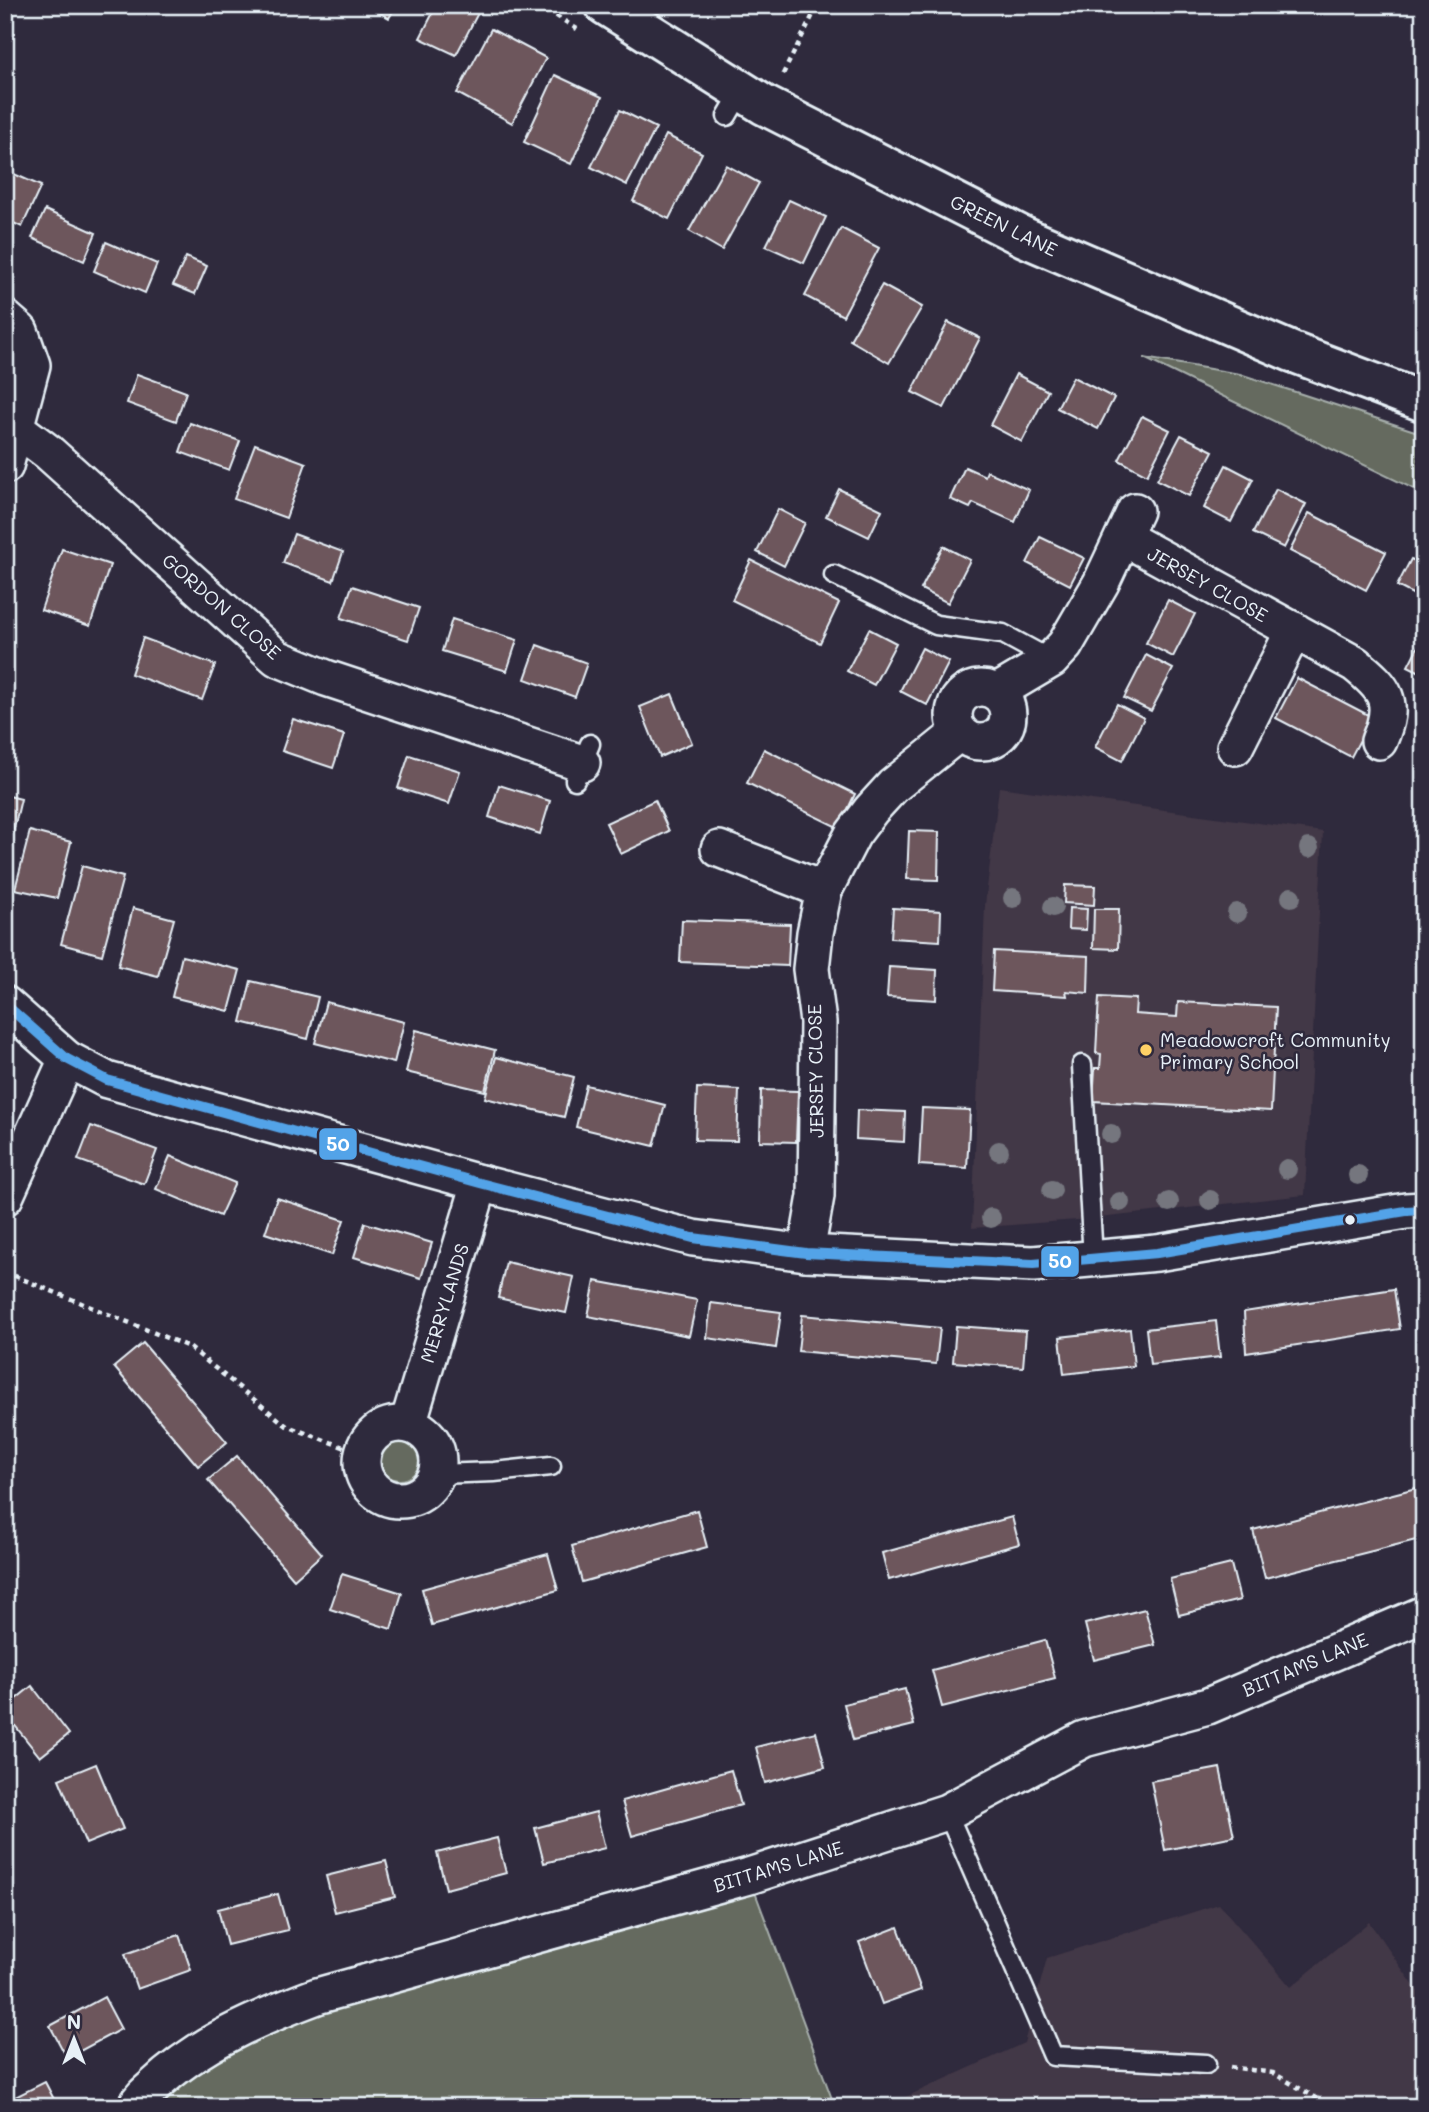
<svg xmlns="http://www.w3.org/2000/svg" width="1429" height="2112" font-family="Mali,sans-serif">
<rect width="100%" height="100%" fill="#2f2a3d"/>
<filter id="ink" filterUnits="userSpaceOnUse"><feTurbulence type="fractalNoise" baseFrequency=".0143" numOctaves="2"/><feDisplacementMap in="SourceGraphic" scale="14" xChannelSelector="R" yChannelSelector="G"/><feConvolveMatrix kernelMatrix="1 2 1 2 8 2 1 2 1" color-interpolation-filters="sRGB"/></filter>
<g filter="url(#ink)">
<!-- built -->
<g fill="#423746">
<polygon points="999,787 1323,832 1305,1195 1090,1219 972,1228 985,905"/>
<polygon points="1219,1904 1291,1987 1369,1922 1424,2000 1424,2107 884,2107 1024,2043 1047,1958"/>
</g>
<!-- green -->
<g fill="#656b5e" stroke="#a6aeab" stroke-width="2">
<polygon points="1144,358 1240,374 1424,434 1424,494"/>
<circle cx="400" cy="1461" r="19"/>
<polygon points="749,1876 835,2107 135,2107 211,2043"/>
</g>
<!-- building -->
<g fill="#6d565c" stroke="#e8f1f8" stroke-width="2">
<polygon points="366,5 397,5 389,18"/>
<polygon points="437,5 462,5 478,13 456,55 420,38"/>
<polygon points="491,29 546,58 512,123 457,93"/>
<polygon points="555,75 602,97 571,164 524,142"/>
<polygon points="620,110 656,128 627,185 591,167"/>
<polygon points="666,135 702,153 669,219 633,201"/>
<polygon points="726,165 759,183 722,250 689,231"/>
<polygon points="5,170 41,186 22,227 5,219"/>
<polygon points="789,200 826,217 804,263 766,246"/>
<polygon points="45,210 96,233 84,261 32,238"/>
<polygon points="841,228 879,248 843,316 805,296"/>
<polygon points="106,242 157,264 145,293 94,271"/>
<polygon points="186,257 207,266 195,294 173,285"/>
<polygon points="882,285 922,307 889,363 850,340"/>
<polygon points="948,322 980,338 944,408 912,392"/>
<polygon points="137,374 186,392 176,421 127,403"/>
<polygon points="1016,374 1048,391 1022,442 990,425"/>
<polygon points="1073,377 1114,398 1098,429 1057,408"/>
<polygon points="1142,416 1170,430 1147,475 1119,460"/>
<polygon points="190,423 240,441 229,470 180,452"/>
<polygon points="1181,435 1213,451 1189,496 1157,480"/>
<polygon points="255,444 306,463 286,518 234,499"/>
<polygon points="1226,465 1253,479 1231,522 1204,508"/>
<polygon points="965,467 985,476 987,471 1029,490 1015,522 973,503 970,508 950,499"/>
<polygon points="839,489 882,510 869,537 826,516"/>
<polygon points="1276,489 1306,504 1284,548 1253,533"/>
<polygon points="778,509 805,523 784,566 757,552"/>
<polygon points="1309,513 1386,552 1366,590 1290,551"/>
<polygon points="294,534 343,552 333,581 283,563"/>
<polygon points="1040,537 1084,558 1070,585 1027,563"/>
<polygon points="943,546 970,560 948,603 921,589"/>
<polygon points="62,549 110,565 90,626 41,610"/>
<polygon points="1411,559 1424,565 1424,600 1397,586"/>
<polygon points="751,560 839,603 820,643 732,600"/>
<polygon points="352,586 419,608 408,640 341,618"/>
<polygon points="1168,600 1195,614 1173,657 1146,643"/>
<polygon points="452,619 517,640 507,671 442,651"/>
<polygon points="869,629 896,643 874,685 847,671"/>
<polygon points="1424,635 1424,674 1408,666"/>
<polygon points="143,638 215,665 202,700 131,674"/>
<polygon points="537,645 587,663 575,697 525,679"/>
<polygon points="922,648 949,662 927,705 900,691"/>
<polygon points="1146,655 1173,669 1151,711 1124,698"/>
<polygon points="1297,678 1372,717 1351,757 1276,718"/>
<polygon points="672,694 692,743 660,757 640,707"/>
<polygon points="1117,704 1144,718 1122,761 1095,747"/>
<polygon points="293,719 344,735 333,768 282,751"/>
<polygon points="764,749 855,794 839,828 747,783"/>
<polygon points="409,755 460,771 449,804 398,788"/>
<polygon points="499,785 550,801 540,834 489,817"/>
<polygon points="5,795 21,799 11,841 5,839"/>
<polygon points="655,800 669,831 621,854 606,823"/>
<polygon points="30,831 71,842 57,898 15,889"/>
<polygon points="909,831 939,832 938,880 907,879"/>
<polygon points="82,866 123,877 102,955 61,944"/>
<polygon points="1065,885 1095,886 1094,905 1064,903"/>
<polygon points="133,908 174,919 158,976 118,966"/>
<polygon points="893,908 941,911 940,941 891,938"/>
<polygon points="1069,908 1087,909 1086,930 1068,929"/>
<polygon points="1094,909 1119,909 1118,949 1093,948"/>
<polygon points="682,920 790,924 788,966 680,962"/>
<polygon points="994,951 1089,956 1088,993 1066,991 1067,996 992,991"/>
<polygon points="182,956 240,970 229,1011 172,997"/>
<polygon points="889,967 937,970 936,1000 887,997"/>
<polygon points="251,981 318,997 308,1039 241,1022"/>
<polygon points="1099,997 1136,999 1135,1014 1177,1017 1178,1002 1276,1007 1271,1111 1093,1101 1095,1068 1100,1068 1101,1054 1096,1053"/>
<polygon points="326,1002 404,1022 394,1063 315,1043"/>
<polygon points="416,1030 495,1050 485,1091 406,1072"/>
<polygon points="496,1057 574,1077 564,1117 485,1098"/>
<polygon points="586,1085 665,1105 654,1146 576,1127"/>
<polygon points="697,1088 739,1090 737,1141 695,1140"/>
<polygon points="761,1090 798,1091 796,1142 760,1141"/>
<polygon points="922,1108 970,1110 967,1168 919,1165"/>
<polygon points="857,1110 905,1112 904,1142 856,1139"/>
<polygon points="91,1126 157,1150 144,1184 78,1160"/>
<polygon points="170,1156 235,1183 220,1216 156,1189"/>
<polygon points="277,1198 344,1220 332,1255 265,1233"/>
<polygon points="365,1223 432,1243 421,1278 354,1257"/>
<polygon points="506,1262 574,1277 566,1313 498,1298"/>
<polygon points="595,1281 697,1300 689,1336 588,1316"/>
<polygon points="1394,1289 1400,1329 1246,1353 1244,1312"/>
<polygon points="711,1303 781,1312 776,1348 707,1338"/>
<polygon points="802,1315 940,1328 936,1364 798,1351"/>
<polygon points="1216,1321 1220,1357 1150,1365 1146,1329"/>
<polygon points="956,1326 1026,1331 1023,1367 953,1362"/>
<polygon points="1130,1329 1134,1366 1064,1374 1060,1337"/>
<polygon points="143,1343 227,1442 198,1466 114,1367"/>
<polygon points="237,1456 322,1554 294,1579 208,1480"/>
<polygon points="1420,1487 1424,1501 1424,1538 1265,1578 1253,1530"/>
<polygon points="697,1510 707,1547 582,1582 572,1546"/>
<polygon points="1012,1517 1019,1544 889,1580 882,1553"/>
<polygon points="548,1554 558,1590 432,1625 422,1589"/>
<polygon points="1231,1564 1240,1600 1179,1615 1170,1579"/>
<polygon points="342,1574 402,1593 391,1629 330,1609"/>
<polygon points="1145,1609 1155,1645 1094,1660 1085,1624"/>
<polygon points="1045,1640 1055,1678 942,1707 932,1670"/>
<polygon points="32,1686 69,1734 40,1757 5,1713 5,1708"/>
<polygon points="905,1689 914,1725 853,1740 844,1704"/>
<polygon points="816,1732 825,1767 765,1783 756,1747"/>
<polygon points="96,1764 123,1829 86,1844 59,1779"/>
<polygon points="1220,1768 1234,1836 1165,1850 1151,1781"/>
<polygon points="731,1770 741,1805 632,1836 622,1801"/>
<polygon points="596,1812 605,1848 544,1863 535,1828"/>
<polygon points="497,1838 506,1873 446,1889 437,1853"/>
<polygon points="386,1861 395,1897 335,1912 326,1876"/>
<polygon points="278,1894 288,1930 227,1945 218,1909"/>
<polygon points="898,1927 921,1990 882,2004 859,1942"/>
<polygon points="179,1935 191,1970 137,1989 125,1954"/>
<polygon points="104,1997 121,2029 67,2058 50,2026"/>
<polygon points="45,2082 58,2107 5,2107 5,2102"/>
</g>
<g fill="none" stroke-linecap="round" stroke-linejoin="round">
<defs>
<g id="service">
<polyline points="727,116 741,92"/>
<polyline points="834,575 936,625 1003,634 1051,660"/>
<polyline points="575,780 590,744"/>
<polyline points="1082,1065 1093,1259"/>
<polyline points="437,1474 494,1472 551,1466"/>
<polyline points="947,1812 1053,2056 1206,2064"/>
</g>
<g id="minor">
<polyline points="5,318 20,331 32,365 5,466"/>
<polyline points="16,428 48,452 277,658 326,678 582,763"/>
<path d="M1123,537L1355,664C1386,689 1396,701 1379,741"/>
<circle cx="981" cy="715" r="27"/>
<polyline points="997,692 1051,660 1065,645 1101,583 1135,511"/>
<polyline points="1235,747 1294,630"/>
<polyline points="719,849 824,890"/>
<polyline points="5,1004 67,1059 107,1080 480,1183 693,1238 806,1253 1033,1264 1157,1253 1406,1211 1424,1210"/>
<polyline points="5,1197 67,1059"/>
<polyline points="806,1253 816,1196 818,1022 811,969 815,933 824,890 853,834 871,810 893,786 960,732"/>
<polyline points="408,1424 480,1183"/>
<circle cx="400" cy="1462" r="38"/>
<path d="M135,2107C139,2099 146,2093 153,2087C199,2043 258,2018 317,1996L749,1876L947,1812L1084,1739L1208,1706L1424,1614"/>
</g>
<polyline id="tertiary" points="605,5 764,105 1024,237 1292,352 1424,402"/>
</defs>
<!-- service casing -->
<use href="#service" stroke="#e8f1f8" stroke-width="23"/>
<!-- minor casing -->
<use href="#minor" stroke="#e8f1f8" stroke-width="40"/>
<!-- tertiary casing -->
<use href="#tertiary" stroke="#e8f1f8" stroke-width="44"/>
<!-- path -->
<g stroke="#e8f1f8" stroke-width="4.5" stroke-dasharray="5 5" stroke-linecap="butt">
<polyline points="539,5 577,29"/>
<polyline points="783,74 818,5"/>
<polyline points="5,1272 189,1347 287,1426 362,1454"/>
<polyline points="1230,2067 1273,2073 1332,2107"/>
</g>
<!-- service -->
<use href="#service" stroke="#2f2a3d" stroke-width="18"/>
<!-- minor -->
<use href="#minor" stroke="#2f2a3d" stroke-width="35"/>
<!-- tertiary -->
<use href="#tertiary" stroke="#2f2a3d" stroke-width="38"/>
<defs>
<polyline id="bus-1" points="5,1004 67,1059 107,1080 480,1183 693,1238 806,1253 1033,1264 1157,1253 1406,1211 1424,1210"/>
</defs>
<!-- bus-1 casing -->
<use href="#bus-1" stroke="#2f2a3d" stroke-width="16"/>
<!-- bus-1 -->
<use href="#bus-1" stroke="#53a3e8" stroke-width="10"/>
</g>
<!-- trees -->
<g fill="#74767e">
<circle cx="1309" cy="848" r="10"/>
<circle cx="1291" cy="897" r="10"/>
<circle cx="1013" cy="898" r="10"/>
<circle cx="1053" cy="907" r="10"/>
<circle cx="1237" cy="913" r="10"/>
<circle cx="1111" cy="1134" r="10"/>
<circle cx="999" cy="1151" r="10"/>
<circle cx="1287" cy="1169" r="10"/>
<circle cx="1358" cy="1175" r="10"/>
<circle cx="1052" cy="1190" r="10"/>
<circle cx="1210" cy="1200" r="10"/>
<circle cx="1120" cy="1202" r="10"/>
<circle cx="1169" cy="1202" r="10"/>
<circle cx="991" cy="1218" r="10"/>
</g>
</g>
<!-- markers -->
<circle fill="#ffd166" stroke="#2f2a3d" stroke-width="2.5" cx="1146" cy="1050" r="7"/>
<circle fill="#e8f1f8" stroke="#2f2a3d" stroke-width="2.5" cx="1350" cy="1220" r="6"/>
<g text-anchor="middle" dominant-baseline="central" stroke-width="5" stroke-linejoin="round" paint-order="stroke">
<!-- street labels -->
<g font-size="19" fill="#e8f1f8" stroke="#2f2a3d">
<text transform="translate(1004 225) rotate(26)">GREEN LANE</text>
<text transform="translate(1208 584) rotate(29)">JERSEY CLOSE</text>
<text transform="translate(222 606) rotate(41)">GORDON CLOSE</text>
<text transform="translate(815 1071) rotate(-91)">JERSEY CLOSE</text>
<text transform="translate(444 1303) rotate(-73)">MERRYLANDS</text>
<text transform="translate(1305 1664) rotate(-23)">BITTAMS LANE</text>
<text transform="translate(778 1866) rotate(-17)">BITTAMS LANE</text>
</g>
<!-- poi labels -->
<g font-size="19" fill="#e8f1f8" stroke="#2f2a3d" text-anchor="start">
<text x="1160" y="1039">Meadowcroft Community<tspan x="1160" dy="22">Primary School</tspan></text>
</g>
</g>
<g stroke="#2f2a3d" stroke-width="2.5">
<rect x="318" y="1127" width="40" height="34" rx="7" fill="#53a3e8"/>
<rect x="1040" y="1245" width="40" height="33" rx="7" fill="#53a3e8"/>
</g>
<g font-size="19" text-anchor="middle" font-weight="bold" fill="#fff">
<text x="338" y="1151">50</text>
<text x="1060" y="1268">50</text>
</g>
<!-- margin -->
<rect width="1429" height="2112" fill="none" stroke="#2f2a3d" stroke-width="28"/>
<rect x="14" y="14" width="1401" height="2084" fill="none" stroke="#e8f1f8" stroke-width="2.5" filter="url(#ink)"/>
<!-- north arrow -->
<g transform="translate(74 2039)" stroke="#2f2a3d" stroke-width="5" paint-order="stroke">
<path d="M0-5L12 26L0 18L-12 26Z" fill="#e8f1f8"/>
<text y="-10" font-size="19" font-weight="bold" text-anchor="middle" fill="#e8f1f8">N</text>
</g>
</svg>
